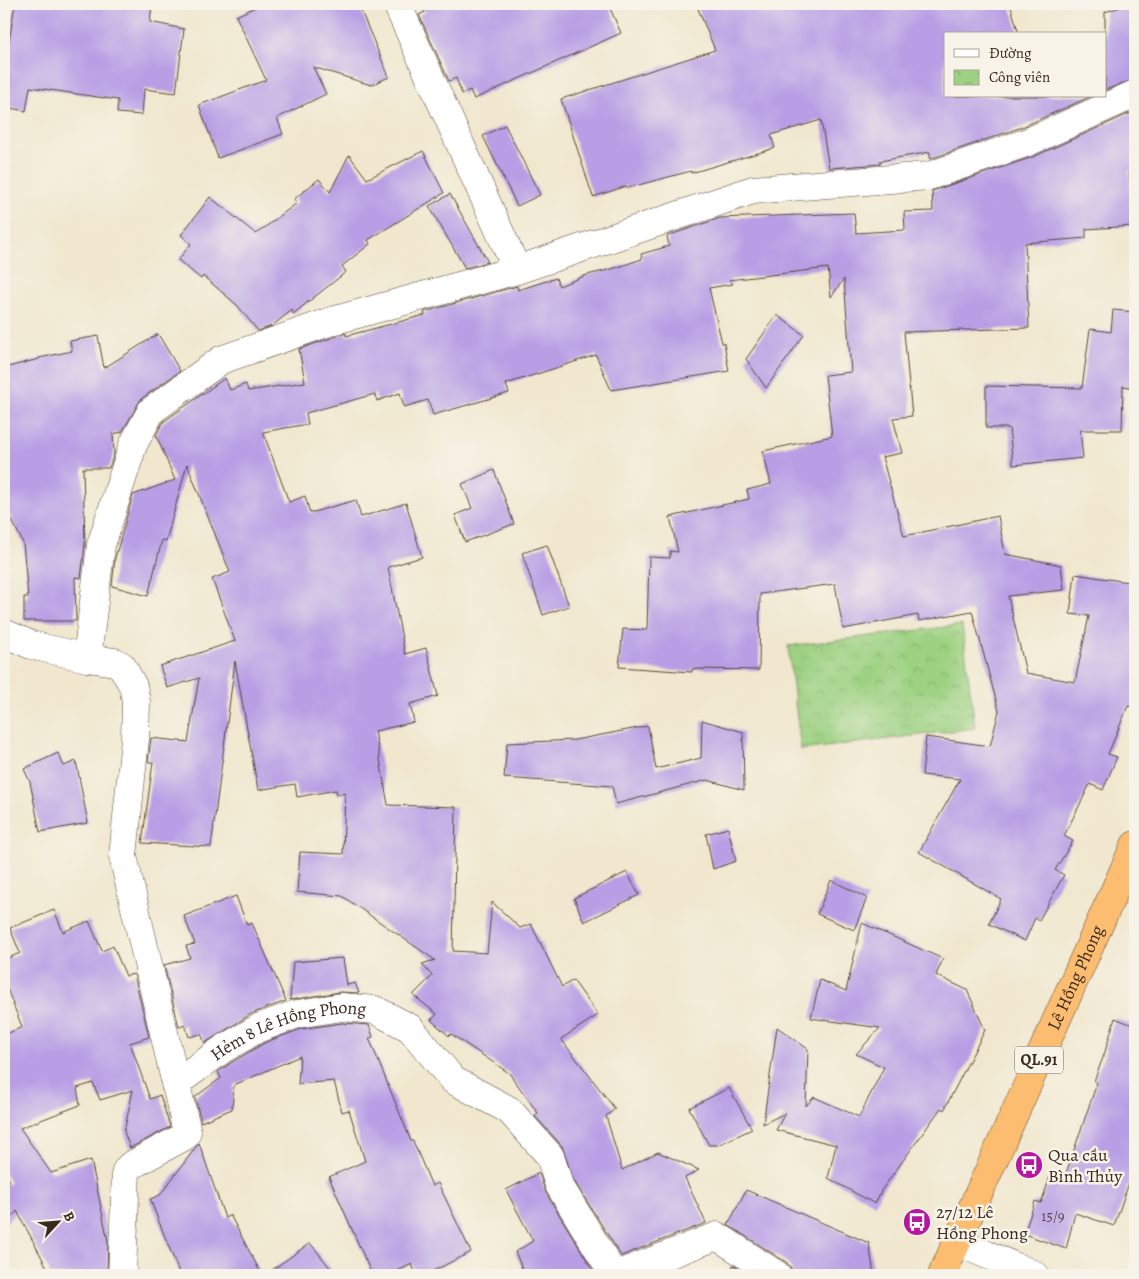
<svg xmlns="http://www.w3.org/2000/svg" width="1139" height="1279" font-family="Alegreya,serif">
<defs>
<pattern id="park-crowns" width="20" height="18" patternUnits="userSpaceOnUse" patternTransform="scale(1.25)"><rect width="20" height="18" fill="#9dd282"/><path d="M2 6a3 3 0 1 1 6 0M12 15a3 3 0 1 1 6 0" fill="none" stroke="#88b470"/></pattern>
</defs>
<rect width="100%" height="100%" fill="#f7f3e8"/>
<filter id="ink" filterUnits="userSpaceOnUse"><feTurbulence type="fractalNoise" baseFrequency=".02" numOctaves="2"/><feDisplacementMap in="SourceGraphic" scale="10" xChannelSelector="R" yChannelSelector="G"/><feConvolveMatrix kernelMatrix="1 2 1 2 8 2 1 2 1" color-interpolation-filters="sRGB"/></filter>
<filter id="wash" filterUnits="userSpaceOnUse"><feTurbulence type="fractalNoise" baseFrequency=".0096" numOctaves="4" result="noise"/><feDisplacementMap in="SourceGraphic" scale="20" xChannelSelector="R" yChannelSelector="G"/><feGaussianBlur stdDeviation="1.12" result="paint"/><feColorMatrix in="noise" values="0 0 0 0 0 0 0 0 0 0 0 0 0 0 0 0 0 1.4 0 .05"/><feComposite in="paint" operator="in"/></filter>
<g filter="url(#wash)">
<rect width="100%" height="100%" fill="#f0e7ce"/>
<!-- park -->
<polygon fill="url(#park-crowns)" stroke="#6c7e50" points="962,625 975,728 801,750 788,646"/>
<g id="blocks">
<!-- building -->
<g fill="#b79ee5">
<polygon points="15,4 82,4 125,8 126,4 152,4 150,22 184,29 176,93 144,89 142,115 117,113 118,100 30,87 26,111 4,107 4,73"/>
<polygon points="262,4 358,4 389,77 371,85 313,67 326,94 277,118 283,134 218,158 199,105 266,80 236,16"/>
<polygon points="421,4 608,4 621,33 474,99 470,90 462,94 456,78 449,81 419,15 425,12"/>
<polygon points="696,4 1010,4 1019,34 945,34 945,96 1092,96 1022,127 930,159 930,152 880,161 880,164 829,168 821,120 771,135 775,148 691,173 691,171 627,188 627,186 593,197 561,99 715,50"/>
<polygon points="1130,4 1135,18 1135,79 1105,90 1105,12"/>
<polygon points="1135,111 1135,170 1129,171 1134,226 1086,229 1086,238 1025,243 1029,328 904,332 912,416 893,418 902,453 882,457 904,536 998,516 1005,554 1061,565 1064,590 1008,596 1026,673 1075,682 1089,616 1070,614 1075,574 1135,583 1135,708 1128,706 1108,754 1117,757 1103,790 1090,784 1064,836 1073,841 1055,870 1064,875 1039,920 1035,918 1025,941 989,924 1001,899 919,852 960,779 922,775 926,737 990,746 999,711 972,611 919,621 918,615 843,629 835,584 760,594 759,670 692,669 692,672 619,667 623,629 647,630 649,557 670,558 670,551 678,552 670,517 749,499 747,490 771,484 763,451 832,436 825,375 851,372 844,279 831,297 828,268 729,280 733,284 709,288 722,343 724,343 729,371 611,390 596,355 506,384 509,393 433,415 428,400 404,407 400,393 377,401 375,394 306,413 308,424 263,432 289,502 305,496 310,513 356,500 361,517 406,503 422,557 388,567 405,654 426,648 438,696 410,704 414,722 375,731 388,805 456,807 453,951 487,953 492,902 520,928 531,924 562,987 573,980 598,1015 561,1039 615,1109 606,1116 622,1170 658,1152 699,1170 685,1178 706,1223 621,1256 573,1179 562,1146 535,1116 538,1113 509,1073 451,1034 449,1036 431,1020 437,1014 413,995 432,976 422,964 435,960 342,896 297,892 300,852 343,854 345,793 337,795 336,790 297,797 295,784 258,790 235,661 211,847 142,843 153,762 148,762 151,738 188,742 199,678 167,688 160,666 235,641 212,579 230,572 187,464 166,541 162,540 148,596 112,586 115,558 133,495 175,480 156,435 163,422 225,378 230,390 246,384 248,391 305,382 299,349 346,333 346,336 425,315 424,312 517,286 518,290 556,278 559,286 587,275 612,269 642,259 641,254 669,246 667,236 720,218 854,213 856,233 905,230 904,212 933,211 932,191 1033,157"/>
<polygon points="505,125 540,195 517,206 483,136"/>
<polygon points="423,151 444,193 368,240 370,244 342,266 346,272 293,314 292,310 272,326 258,331 237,305 203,276 201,279 178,260 191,244 181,235 210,197 256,234 297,203 294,199 319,179 330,192 349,155 367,179"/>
<polygon points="450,194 488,262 465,268 429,206"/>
<polygon points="1113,310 1135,312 1135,388 1123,386 1122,430 1080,430 1083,458 1013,465 1009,428 986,428 986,386 1082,388 1090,329 1111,332"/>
<polygon points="777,315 804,335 766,388 746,359"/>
<polygon points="158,334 180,371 141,399 122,432 113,434 114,454 109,468 83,468 85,544 81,578 75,577 76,621 24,621 24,597 28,597 23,543 4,504 4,368 39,359 39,358 72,351 70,341 98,336 104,368"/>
<polygon points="494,470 514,524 465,542 455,515 472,508 462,484"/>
<polygon points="547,545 569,606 543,615 522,553"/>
<polygon points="702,720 743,732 744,790 707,780 616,804 612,786 504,778 507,743 575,740 648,726 656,769 701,758"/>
<polygon points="58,753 64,766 76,761 88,823 40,832 30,782 24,769"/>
<polygon points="728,828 736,861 713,869 706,834"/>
<polygon points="627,872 639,895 584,922 574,898"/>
<polygon points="831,880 867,898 854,930 817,914"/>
<polygon points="236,896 247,925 252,923 286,1001 251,1014 205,1043 201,1034 189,1037 185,1025 179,1027 164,965 190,958 186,946 195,944 184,916"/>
<polygon points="54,910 63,932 89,921 102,951 113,946 126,976 134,974 149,1037 130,1043 150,1099 160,1095 170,1127 130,1148 124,1132 133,1090 100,1100 93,1083 77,1088 80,1105 20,1128 51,1173 91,1160 108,1241 107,1275 51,1275 17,1211 4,1225 4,1188 10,1182 4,1172 4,1035 22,1027 4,981 4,960 20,953 10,928"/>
<polygon points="862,923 943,959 936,975 967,990 985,1030 944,1110 941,1108 881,1191 875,1204 828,1178 836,1145 776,1130 785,1113 763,1124 777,1027 808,1049 806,1106 814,1097 859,1117 884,1067 856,1054 880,1028 811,1018 820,980 846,991"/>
<polygon points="343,958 347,985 355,983 359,993 340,992 290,1000 293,962"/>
<polygon points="1115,1018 1135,1026 1135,1179 1131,1177 1114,1226 1075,1213 1066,1249 1024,1234 1035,1201 1041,1203 1050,1177 1063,1182 1097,1083 1094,1081 1104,1055"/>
<polygon points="342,1023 369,1025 373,1037 369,1038 411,1141 413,1141 432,1186 438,1183 471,1252 425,1275 416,1275 412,1264 389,1275 372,1275 329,1177 365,1161 349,1110 342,1112 334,1081 298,1084 300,1056 234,1085 232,1109 201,1122 195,1097 221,1078 218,1072 232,1062 266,1042 301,1029"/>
<polygon points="729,1088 752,1129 718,1145 709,1145 689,1108"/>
<polygon points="199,1143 225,1218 230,1215 262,1275 180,1275 150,1199 160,1195"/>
<polygon points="539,1173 546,1193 596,1275 525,1275 515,1252 533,1241 506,1190"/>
<polygon points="746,1190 869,1243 874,1275 793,1275 791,1268 786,1262 728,1225"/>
<polygon points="310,1243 336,1275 265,1275"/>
<polygon points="733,1265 749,1275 730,1275"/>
</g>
</g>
</g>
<g filter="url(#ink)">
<use href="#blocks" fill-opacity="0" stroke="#564638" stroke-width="1"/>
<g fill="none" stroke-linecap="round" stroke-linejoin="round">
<defs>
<g id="minor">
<polyline points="397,4 517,270"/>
<polyline points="4,633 31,645 87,658"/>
<path id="s1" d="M175,1084L223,1049L259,1028L297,1014L342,1007L375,1010L410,1028L453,1080L509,1110L550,1156L559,1185L614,1275"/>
<polyline points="957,1242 1035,1275"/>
<polyline points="122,1275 126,1171 130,1166 185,1136 187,1132 123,856 135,739 136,701 133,686 122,666 115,662 87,658 101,545 133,445 151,411 221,360 332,321 517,270 753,190 929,176 1028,142 1135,94"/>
<polyline points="616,1275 717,1236 777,1275"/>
</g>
<g id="highway">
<path id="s2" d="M942,1275L1135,845"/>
</g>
</defs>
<!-- minor casing -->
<use href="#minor" stroke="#564638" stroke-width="29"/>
<!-- highway casing -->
<use href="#highway" stroke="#564638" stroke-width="29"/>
<!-- minor -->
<use href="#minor" stroke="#fff" stroke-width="28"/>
<!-- highway -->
<use href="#highway" stroke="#fcbd6f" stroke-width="28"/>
</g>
</g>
<!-- icons -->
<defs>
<symbol id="bus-disc" viewBox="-11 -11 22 22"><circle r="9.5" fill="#b5179e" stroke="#f7f3e8"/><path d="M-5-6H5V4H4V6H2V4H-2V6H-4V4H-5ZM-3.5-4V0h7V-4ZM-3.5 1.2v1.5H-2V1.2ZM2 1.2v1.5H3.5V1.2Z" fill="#fff"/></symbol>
</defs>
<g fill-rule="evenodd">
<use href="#bus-disc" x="1013" y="1149" width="32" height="32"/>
<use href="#bus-disc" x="901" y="1206" width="32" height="32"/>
</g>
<g text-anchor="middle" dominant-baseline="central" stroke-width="5" stroke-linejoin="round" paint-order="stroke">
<!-- number labels -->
<g font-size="15" fill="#5a4750">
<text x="1053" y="1216">15/9</text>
</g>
<!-- shield labels -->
<rect fill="#f7f3e8" stroke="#73665b" stroke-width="1" x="1015" y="1046.5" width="48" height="27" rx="4"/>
<g font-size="16" font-weight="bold" fill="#3b2a1e">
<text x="1039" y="1060">QL.91</text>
</g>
<!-- street labels -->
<g font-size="18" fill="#3b2a1e" stroke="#f7f3e8">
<text stroke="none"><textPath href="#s2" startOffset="326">Lê Hồng Phong</textPath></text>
<text stroke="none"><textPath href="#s1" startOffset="129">Hẻm 8 Lê Hồng Phong</textPath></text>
</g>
<!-- poi labels -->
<g font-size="18" fill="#3b2a1e" stroke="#f7f3e8" text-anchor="start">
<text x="1048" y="1155">Qua cầu<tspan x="1048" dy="21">Bình Thủy</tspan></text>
<text x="936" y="1212">27/12 Lê<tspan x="936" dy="21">Hồng Phong</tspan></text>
</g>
</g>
<!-- margin -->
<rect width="1139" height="1279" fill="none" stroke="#f7f3e8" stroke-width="20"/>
<!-- legend -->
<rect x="944" y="32" width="162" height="65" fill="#f7f3e8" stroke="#aca397"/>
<rect x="954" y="49" width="25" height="8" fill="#ffffff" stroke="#aca397"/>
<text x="989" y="58" font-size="15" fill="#3b2a1e">Đường</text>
<rect x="954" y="70" width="25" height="15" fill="url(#park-crowns)" stroke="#aca397"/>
<text x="989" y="82" font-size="15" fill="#3b2a1e">Công viên</text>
<!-- north arrow -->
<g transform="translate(58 1222) rotate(64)" stroke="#f7f3e8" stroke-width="4" paint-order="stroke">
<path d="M0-4L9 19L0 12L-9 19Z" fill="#3b2a1e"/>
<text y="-8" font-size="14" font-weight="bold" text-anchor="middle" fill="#3b2a1e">B</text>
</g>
</svg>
